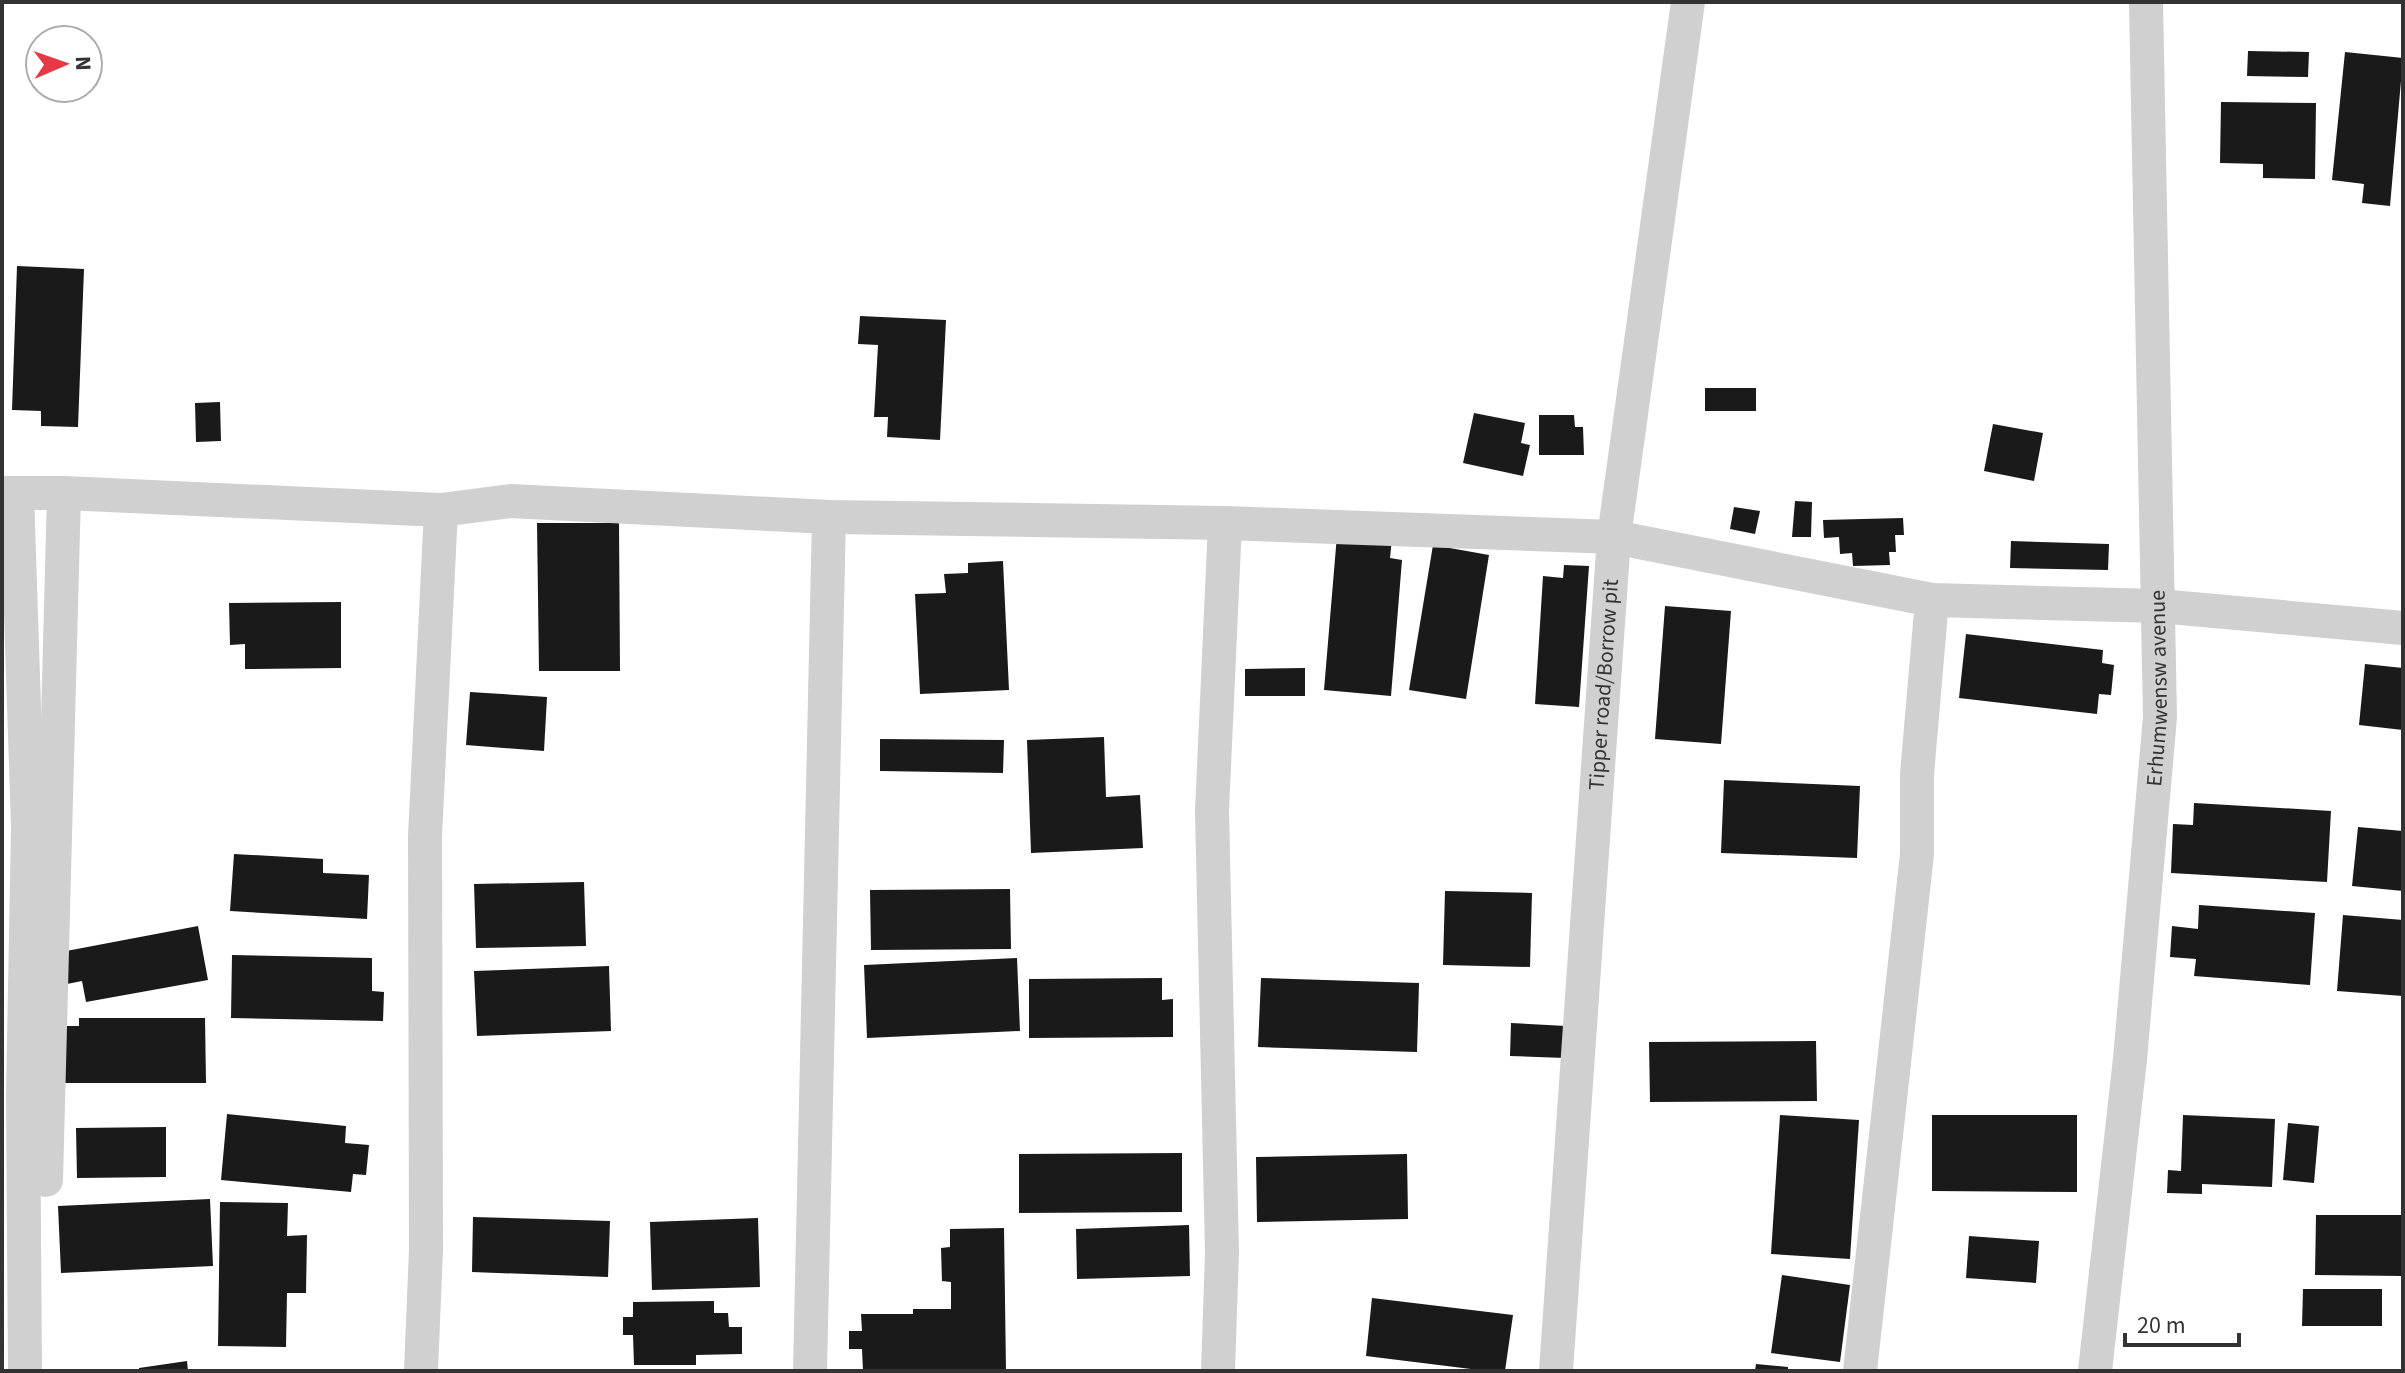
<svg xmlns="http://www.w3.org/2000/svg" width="2405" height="1373" font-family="'Source Sans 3',sans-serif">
<rect width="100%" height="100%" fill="#fff"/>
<!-- building -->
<g fill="#1a1a1a">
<polygon points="2248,51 2309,52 2308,77 2247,76"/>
<polygon points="2345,52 2403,58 2390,206 2362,203 2364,184 2332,180"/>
<polygon points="2221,102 2316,103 2315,179 2263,178 2263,164 2220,163"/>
<polygon points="17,266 84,269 78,427 41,426 41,411 12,410"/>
<polygon points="860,316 946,320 940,440 887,437 888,417 874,417 878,345 858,344"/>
<rect x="1705" y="388" width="51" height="23"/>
<polygon points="220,402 221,441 196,442 195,403"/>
<polygon points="1474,413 1525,423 1521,443 1530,445 1523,476 1463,463"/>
<polygon points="1539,415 1574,415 1575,427 1583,427 1584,455 1539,455"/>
<polygon points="1993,424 2043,433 2034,481 1984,471"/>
<polygon points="1795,501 1812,502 1811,537 1792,537"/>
<polygon points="1734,507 1760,511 1755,534 1730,529"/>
<polygon points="1903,518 1904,535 1895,535 1896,552 1889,552 1890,565 1853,566 1852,553 1840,554 1839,537 1824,538 1823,520"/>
<polygon points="537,523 619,523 620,671 539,671"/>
<polygon points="1337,535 1392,539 1390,558 1402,560 1391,696 1324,690"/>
<polygon points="2011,541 2109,544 2108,570 2010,568"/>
<polygon points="1433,545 1489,555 1466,699 1409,690"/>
<polygon points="1003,561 1009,690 920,694 915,594 946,593 944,574 968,573 968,563"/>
<polygon points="1564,565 1589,566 1579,707 1535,704 1543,576 1563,578"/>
<polygon points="341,602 341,668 245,669 245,644 230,645 229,603"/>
<polygon points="1665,606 1731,611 1721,744 1655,739"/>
<polygon points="1966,634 2103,650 2102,663 2114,665 2111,695 2099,694 2097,714 1959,698"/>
<polygon points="2365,664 2403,668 2403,730 2359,725"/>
<polygon points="1305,668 1305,696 1245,696 1245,669"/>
<polygon points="470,692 547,697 544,751 466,745"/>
<polygon points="1104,737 1106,797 1140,795 1143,848 1031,853 1027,740"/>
<polygon points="880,739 1004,740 1003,773 880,771"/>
<polygon points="1724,780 1860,786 1857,858 1721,853"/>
<polygon points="2194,803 2331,811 2327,882 2171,873 2173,824 2193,825"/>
<polygon points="2358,827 2403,831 2403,891 2352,886"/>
<polygon points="234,854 323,859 323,873 369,875 367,919 230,911"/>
<polygon points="584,882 586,946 476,948 474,884"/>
<polygon points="1010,889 1011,949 871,950 870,890"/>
<polygon points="1445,891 1532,893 1530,967 1443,965"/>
<polygon points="2199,905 2315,913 2310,985 2194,976 2196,959 2170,957 2172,926 2198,929"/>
<polygon points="2343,915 2403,920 2403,996 2337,991"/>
<polygon points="198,926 208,980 86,1002 82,981 67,984 61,952"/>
<polygon points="232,955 372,958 372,991 384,992 383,1021 231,1018"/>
<polygon points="1017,958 1020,1031 867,1038 864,965"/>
<polygon points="609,966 611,1031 477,1036 474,971"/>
<polygon points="1162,978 1162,1000 1173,999 1173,1037 1029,1038 1029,979"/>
<polygon points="1261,978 1419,983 1417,1052 1258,1047"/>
<polygon points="79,1018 205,1018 206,1083 60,1083 60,1026 79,1026"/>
<polygon points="1511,1023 1566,1026 1565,1058 1510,1056"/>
<polygon points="1816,1041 1817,1101 1650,1102 1649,1042"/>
<polygon points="227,1114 346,1126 345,1143 369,1145 366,1175 353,1174 351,1192 221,1180"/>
<polygon points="1780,1115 1859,1120 1850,1259 1771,1254"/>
<polygon points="1932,1115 2077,1115 2077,1192 1932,1191"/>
<polygon points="2183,1115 2275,1119 2272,1187 2202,1184 2202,1194 2167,1193 2168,1170 2181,1171"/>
<polygon points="2288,1123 2319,1126 2314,1183 2283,1180"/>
<polygon points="166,1127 166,1177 77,1178 76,1128"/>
<polygon points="1182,1153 1182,1212 1019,1213 1019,1154"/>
<polygon points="1407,1154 1408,1219 1257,1222 1256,1157"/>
<polygon points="210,1199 213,1266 61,1273 58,1206"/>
<polygon points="220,1202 288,1203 287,1236 307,1235 306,1293 287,1293 286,1347 218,1346"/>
<polygon points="2316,1215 2403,1215 2403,1276 2315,1275"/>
<polygon points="473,1217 610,1221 608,1277 472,1272"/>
<polygon points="758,1218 760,1287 652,1290 650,1222"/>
<polygon points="1189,1225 1190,1276 1077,1279 1076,1229"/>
<polygon points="1004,1228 1006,1371 863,1371 862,1349 849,1349 849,1331 862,1331 861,1314 913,1314 913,1309 951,1309 951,1282 942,1281 941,1248 950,1247 950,1229"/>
<polygon points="1969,1236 2039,1241 2036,1283 1966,1278"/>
<polygon points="1782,1275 1850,1285 1840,1362 1771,1353"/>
<polygon points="2303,1289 2382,1289 2382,1326 2302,1326"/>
<polygon points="1372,1298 1513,1315 1505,1371 1487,1371 1366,1356"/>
<polygon points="714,1301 714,1313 728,1313 729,1327 742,1327 742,1354 696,1355 696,1365 634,1365 633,1335 623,1335 623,1317 633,1317 633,1302"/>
<polygon points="187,1361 188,1371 139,1371 139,1368"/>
<polygon points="1756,1364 1788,1367 1788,1371 1755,1371"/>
</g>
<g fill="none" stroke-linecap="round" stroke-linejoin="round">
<!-- street -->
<g stroke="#d0d0d0" stroke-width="34">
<polyline points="2,493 64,493 441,510 510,501 829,517 1225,523 1614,537 1932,600 2159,606 2403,628"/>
<polyline points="17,493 28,827 23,1096 25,1371"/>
<polyline points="46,1180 64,493"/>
<polyline points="421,1371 426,1249 425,836 441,510"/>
<polyline points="810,1371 829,517"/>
<polyline points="1218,1371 1222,1252 1212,811 1225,523"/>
<path id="s1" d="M1556,1371L1614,537L1688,2"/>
<polyline points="1860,1371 1917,854 1917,774 1932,600"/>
<path id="s2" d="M2095,1371L2130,1059L2160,717L2146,2"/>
</g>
</g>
<g text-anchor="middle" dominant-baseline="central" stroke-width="8" stroke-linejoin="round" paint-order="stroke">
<!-- street labels -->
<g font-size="22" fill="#333" stroke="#fff">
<text stroke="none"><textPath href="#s1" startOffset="688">Tipper road/Borrow pit</textPath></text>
<text stroke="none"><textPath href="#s2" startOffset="686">Erhumwensw avenue</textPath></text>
</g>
</g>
<!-- border -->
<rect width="2405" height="1373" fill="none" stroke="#333333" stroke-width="8"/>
<!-- north arrow -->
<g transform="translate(64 64) rotate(88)"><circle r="38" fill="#ffffff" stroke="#adadad" stroke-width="2"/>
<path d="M0-6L14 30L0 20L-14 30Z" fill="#e63946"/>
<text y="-12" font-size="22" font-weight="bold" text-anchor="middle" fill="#333333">N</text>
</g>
<!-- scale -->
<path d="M2125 1333v12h114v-12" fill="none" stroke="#333333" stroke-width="4"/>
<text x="2137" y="1333" font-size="24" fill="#333333" stroke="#ffffff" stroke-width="6" paint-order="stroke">20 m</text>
</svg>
